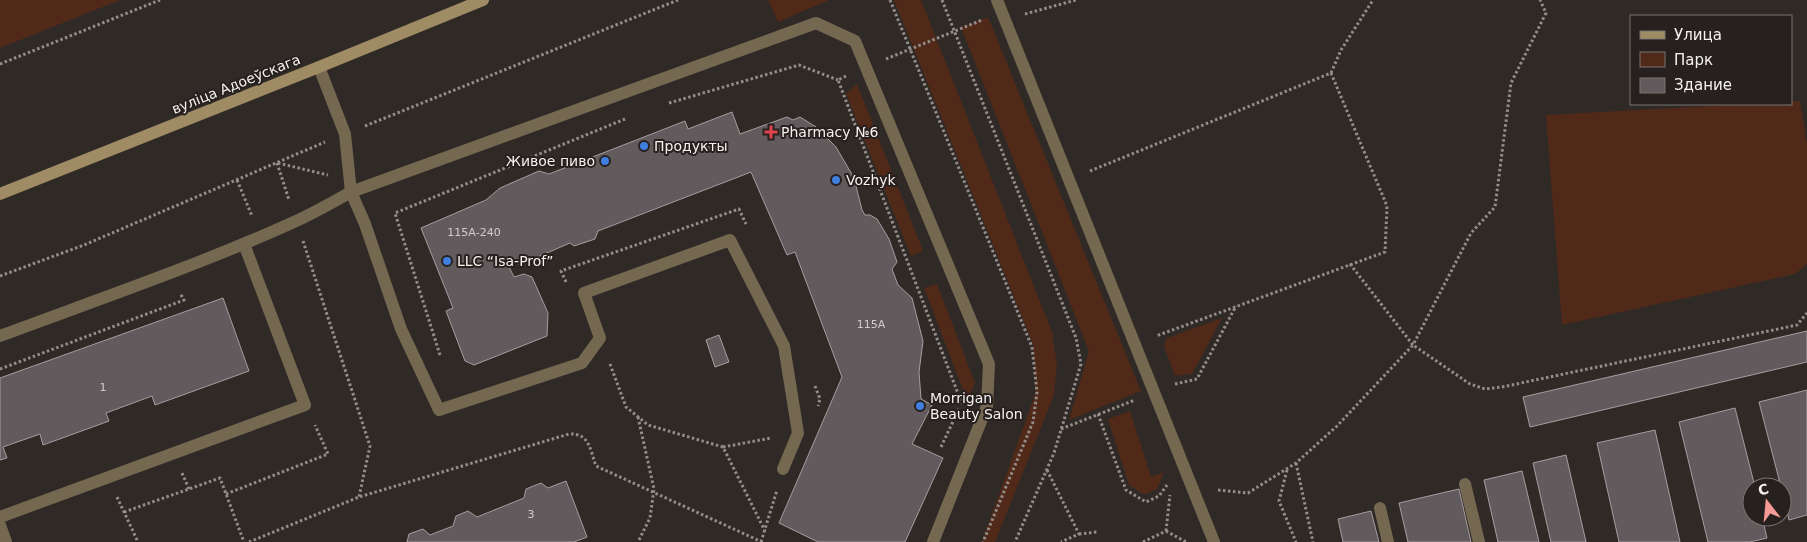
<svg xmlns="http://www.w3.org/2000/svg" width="1807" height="542" font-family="'DejaVu Sans',sans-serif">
<rect width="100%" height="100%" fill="#302a27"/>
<!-- green -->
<g fill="#512919">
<polygon points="0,0 120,0 0,48"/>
<polygon points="768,0 829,0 778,22"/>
<polygon points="894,0 921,0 1052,332 1057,365 1054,395 995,542 982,542 1036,392 1033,344"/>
<polygon points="988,17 1141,391 1069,420 1089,351 961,27"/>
<polygon points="857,84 923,251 911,256 846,94"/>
<polygon points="1791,101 1800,101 1807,144 1807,264 1795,274 1562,325 1546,115 1748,104 1791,104"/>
<polygon points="937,284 975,383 967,400 924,288"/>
<polygon points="1222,318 1192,374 1175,376 1164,346 1167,338"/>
<polygon points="1130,411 1151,477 1164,472 1157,489 1144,495 1129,485 1108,419"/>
</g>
<!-- building -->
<g fill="#625b5e" stroke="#a59ea0">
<polygon points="732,112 740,134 787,117 793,120 800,117 816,127 836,147 854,178 862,210 865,215 870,215 877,219 889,239 897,262 892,269 898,285 912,298 923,341 919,372 921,399 932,405 912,444 943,458 905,542 818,542 779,523 842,377 795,252 787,255 751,172 598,231 595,239 574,246 570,243 519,265 516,259 507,263 514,277 524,274 532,277 548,313 547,336 474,365 465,361 446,311 453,308 421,228 486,200 500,188 539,171 549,174 685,121 688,129"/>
<polygon points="223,298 249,371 155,405 152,396 106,413 109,421 43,445 40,434 3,447 7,458 0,460 0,378"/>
<polygon points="1807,331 1807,362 1530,427 1523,397"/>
<polygon points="719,335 729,362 715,367 706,340"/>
<polygon points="1807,390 1807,515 1789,520 1782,487 1781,487 1759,402"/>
<polygon points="1735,408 1755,487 1752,487 1752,517 1762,517 1767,538 1750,542 1708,542 1679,422"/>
<polygon points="1655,430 1680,542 1619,542 1597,443"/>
<polygon points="1566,455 1586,542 1551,542 1533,463"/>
<polygon points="1522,471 1539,542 1498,542 1484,480"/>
<polygon points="566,481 587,537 574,542 407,542 409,534 423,529 430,535 453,526 456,516 468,511 477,517 524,498 526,489 541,483 548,488"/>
<polygon points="1459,489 1471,542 1408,542 1399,503"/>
<polygon points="1371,511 1379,542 1343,542 1338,519"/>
</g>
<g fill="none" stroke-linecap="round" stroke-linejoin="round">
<!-- path -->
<g stroke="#938e8b" stroke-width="3" stroke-dasharray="2.5 2.5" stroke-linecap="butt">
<polyline points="890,0 1032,347 1037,392 1033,422 983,542"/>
<polyline points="942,0 1076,338 1081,364 1054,453 1015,542"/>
<polyline points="1025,14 1076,0"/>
<polyline points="886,59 982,20"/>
<polyline points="0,64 160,0"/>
<polyline points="1331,73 1341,50 1373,0"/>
<polyline points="846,76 838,80 962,404"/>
<polyline points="669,103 799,65 838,80"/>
<polyline points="365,126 678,0"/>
<polyline points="277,163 289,200"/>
<polyline points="278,163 328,175"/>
<polyline points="1090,171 1331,73 1387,206 1385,252 1156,336"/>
<polyline points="237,180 252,216"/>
<polyline points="303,241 370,446 359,497"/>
<polyline points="1350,264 1413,345 1471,233 1495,207 1511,83 1546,13 1540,0"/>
<polyline points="0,276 84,245 325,142"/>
<polyline points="566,282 561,271 739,209 746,224"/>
<polyline points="440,355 395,213 625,119"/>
<polyline points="610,364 626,407 648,425 723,447 765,531"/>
<polyline points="0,369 184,300 180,293"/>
<polyline points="1175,384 1197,379 1236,306"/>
<polyline points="815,386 820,399 818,406"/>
<polyline points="1098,414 1126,490 1146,502 1159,496 1167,485"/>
<polyline points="638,417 654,489 650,518 638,542"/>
<polyline points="1061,429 1135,400"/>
<polyline points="723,447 771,438"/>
<polyline points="941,447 959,409"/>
<polyline points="1296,463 1313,542"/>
<polyline points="1047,470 1079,534 1061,542"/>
<polyline points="1287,470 1279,501 1296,542"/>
<polyline points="182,473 189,489"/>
<polyline points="1218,490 1248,493 1296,463 1337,426 1413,345 1470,384 1485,389 1502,387 1797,325 1807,313"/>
<polyline points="226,494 328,454 315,425"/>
<polyline points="117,497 138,542"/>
<polyline points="124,512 220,478 244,542"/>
<polyline points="1166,531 1170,495"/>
<polyline points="1166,531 1186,542"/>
<polyline points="1079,534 1097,532"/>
<path d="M249,542L359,497L569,434C590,433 590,450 596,466L762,542"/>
<polyline points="761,542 777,490"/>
<polyline points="1143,542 1166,531"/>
</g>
<!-- service -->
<g stroke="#756851" stroke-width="12">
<polyline points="997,0 1214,542"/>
<polyline points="319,67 345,134 351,192 365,224 401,329 439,410 582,363 600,338 584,293 730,240 784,346 798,433 783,469"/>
<path d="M0,336C99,299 199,265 294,222C314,213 333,202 351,192L816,23L855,41L989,364L987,406L933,542"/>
<polyline points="1465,484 1479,542"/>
<polyline points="1380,508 1388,542"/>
<polyline points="0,517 305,405 244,244"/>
<polyline points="0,525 6,542"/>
</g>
<!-- secondary -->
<polyline stroke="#9f8b64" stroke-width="12" points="0,194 319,67 483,0"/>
</g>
<!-- markers -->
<path fill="#e0444e" stroke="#26201e" stroke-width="2" d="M768.5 124.5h5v5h5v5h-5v5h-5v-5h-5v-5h5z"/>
<g fill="#3f7fe0" stroke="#26201e" stroke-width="2">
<circle cx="644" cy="146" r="5"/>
<circle cx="605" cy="161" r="5"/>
<circle cx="836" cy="180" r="5"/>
<circle cx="447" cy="261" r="5"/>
<circle cx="920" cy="406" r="5"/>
</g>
<g text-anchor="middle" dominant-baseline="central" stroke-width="4" stroke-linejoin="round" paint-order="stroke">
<!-- number labels -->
<g font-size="11" fill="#d0cccb">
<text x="474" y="232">115А-240</text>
<text x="871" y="324">115А</text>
<text x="103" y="387">1</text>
<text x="531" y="514">3</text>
</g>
<!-- street labels -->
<g font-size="14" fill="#f5f1ef" stroke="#26201e">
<text transform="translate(236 84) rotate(-22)">вуліца Адоеўскага</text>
</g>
<!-- poi labels -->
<g font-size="14" fill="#f5f1ef" stroke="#26201e" text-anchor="start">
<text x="781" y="132">Pharmacy №6</text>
<text x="654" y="146">Продукты</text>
<text x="595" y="161" text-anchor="end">Живое пиво</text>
<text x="846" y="180">Vozhyk</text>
<text x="457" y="261">LLC “Isa-Prof”</text>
<text x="930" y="398">Morrigan<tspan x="930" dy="16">Beauty Salon</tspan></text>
</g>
</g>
<!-- legend -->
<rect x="1630" y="15" width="162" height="90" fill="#26201e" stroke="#797472"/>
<rect x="1640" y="31" width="25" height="8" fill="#9f8b64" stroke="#797472"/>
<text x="1674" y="40" font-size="15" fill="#f5f1ef">Улица</text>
<rect x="1640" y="52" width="25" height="15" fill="#512919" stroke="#797472"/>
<text x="1674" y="65" font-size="15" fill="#f5f1ef">Парк</text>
<rect x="1640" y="78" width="25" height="15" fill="#625b5e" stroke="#797472"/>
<text x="1674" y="90" font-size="15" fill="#f5f1ef">Здание</text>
<!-- north arrow -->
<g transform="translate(1767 502) rotate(344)"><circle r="24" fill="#26201e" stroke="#797472"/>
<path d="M0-4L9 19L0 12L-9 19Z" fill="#f59b97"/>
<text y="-8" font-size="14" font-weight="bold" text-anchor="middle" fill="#f5f1ef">С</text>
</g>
</svg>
